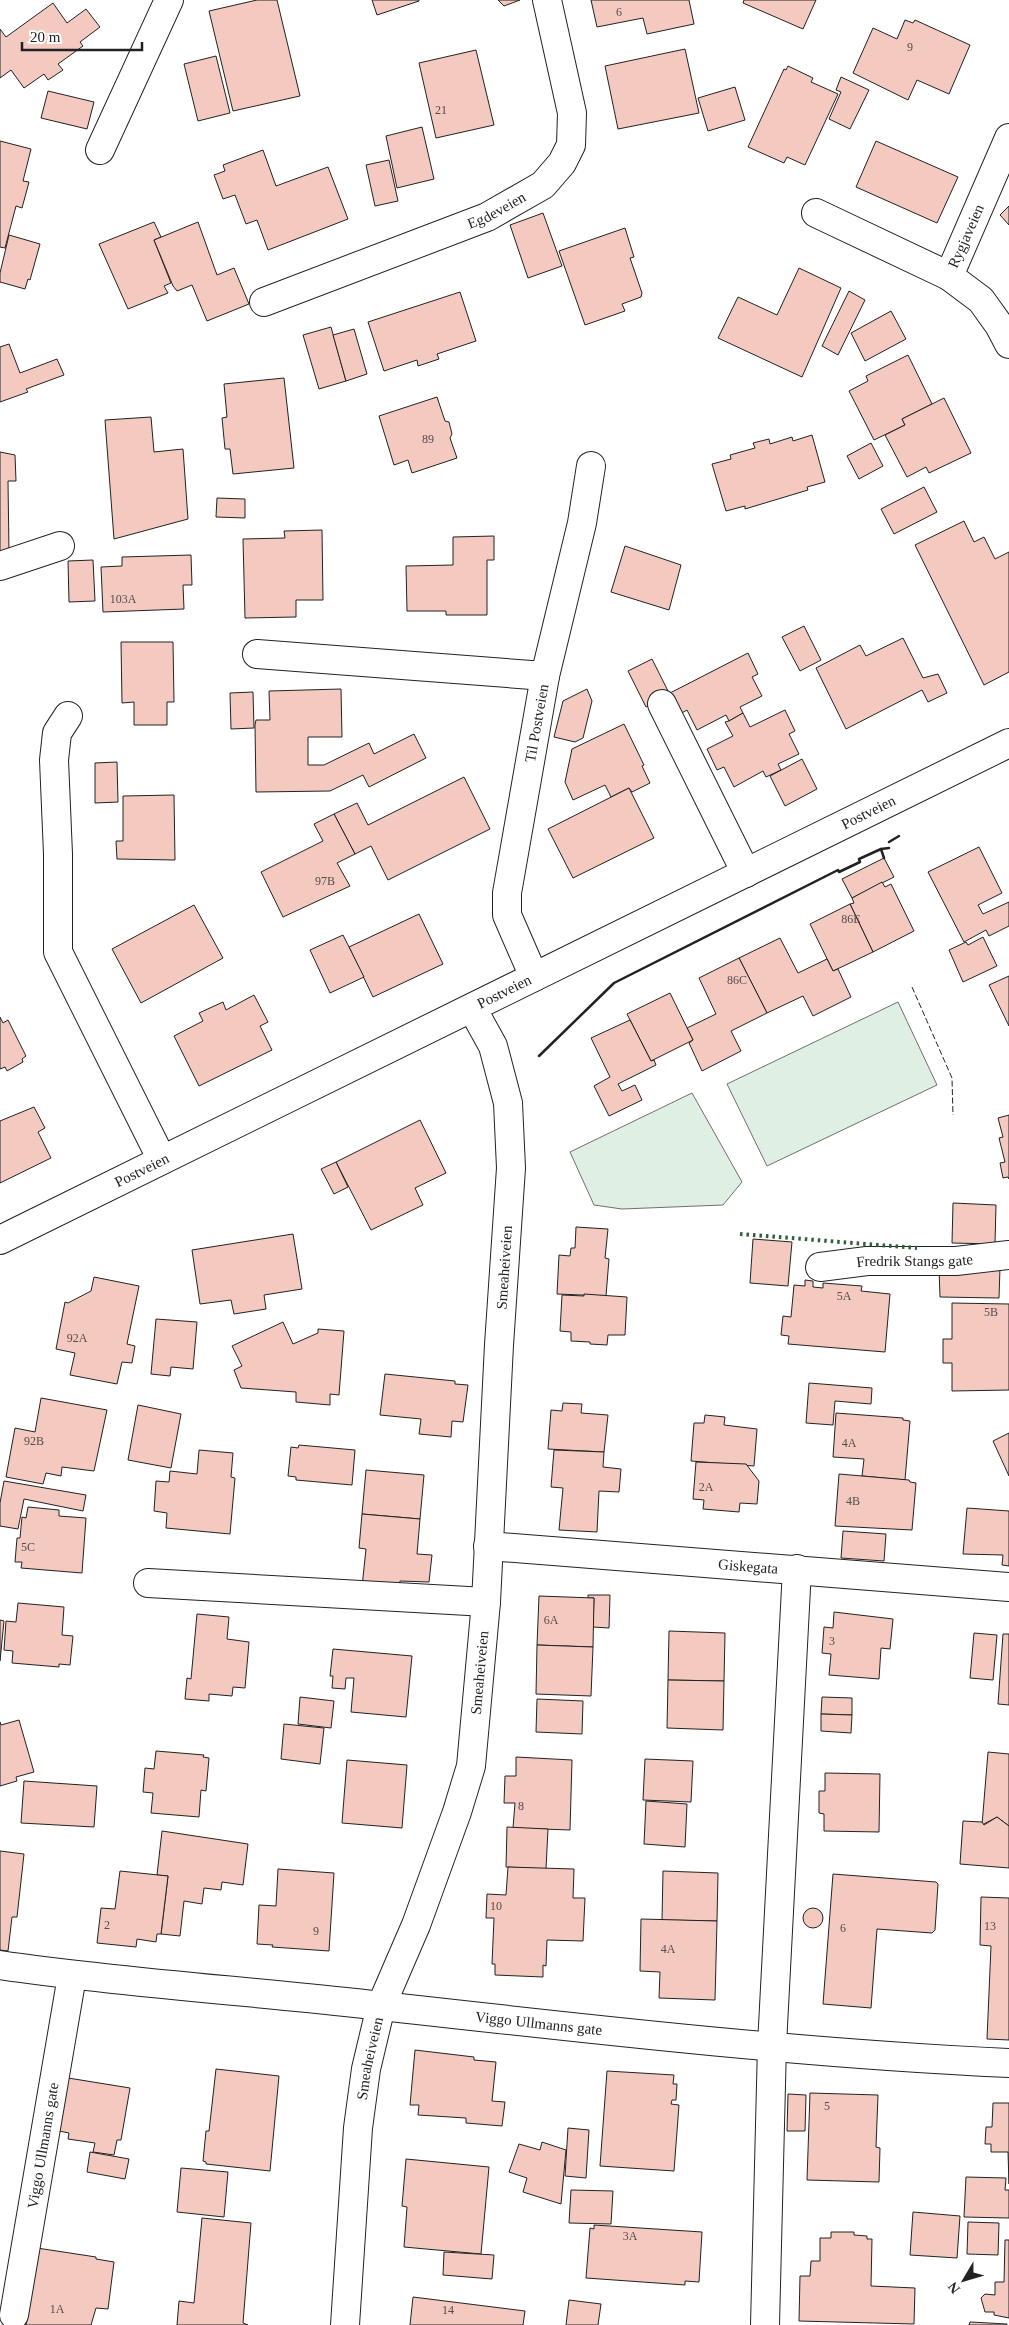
<svg xmlns="http://www.w3.org/2000/svg" width="1009" height="2325" font-family="Georgia,serif">
<rect width="100%" height="100%" fill="#fff"/>
<!-- green -->
<g fill="#e0efe3" stroke="#6f6f6f">
<polygon points="898,1002 937,1085 767,1166 727,1084"/>
<polygon points="692,1093 742,1182 723,1205 622,1209 594,1205 570,1152"/>
</g>
<!-- building -->
<g fill="#f3c9c0" stroke="#222">
<polygon points="257,0 277,0 300,96 233,111 209,11"/>
<polygon points="372,0 419,0 419,1 377,15"/>
<polygon points="498,0 520,0 504,6"/>
<polygon points="591,0 689,0 694,24 647,34 643,18 597,27"/>
<polygon points="744,0 816,0 803,29 743,3"/>
<polygon points="53,3 67,23 86,9 100,27 80,42 83,46 58,64 63,70 48,80 44,74 24,88 11,70 0,78 0,29 6,37"/>
<polygon points="905,20 913,23 915,20 970,45 949,94 917,80 908,100 853,73 873,28 897,39"/>
<polygon points="685,49 699,113 618,129 605,66"/>
<polygon points="476,50 494,125 436,138 419,63"/>
<polygon points="216,56 230,113 198,121 184,64"/>
<polygon points="788,66 813,78 811,82 838,94 805,165 787,157 784,163 748,147 784,69 786,70"/>
<polygon points="841,77 869,90 850,129 829,119 841,92 836,90"/>
<polygon points="735,87 745,120 708,131 698,98"/>
<polygon points="48,91 94,102 87,129 41,118"/>
<polygon points="422,127 434,179 397,188 386,136"/>
<polygon points="0,141 31,149 23,181 29,182 22,208 16,206 5,248 0,247"/>
<polygon points="876,141 958,177 937,223 856,187"/>
<polygon points="263,150 276,186 328,167 348,219 268,250 257,220 246,224 235,195 223,199 214,175 225,171 223,165"/>
<polygon points="389,160 398,201 375,206 366,165"/>
<polygon points="1009,206 1009,225 1000,215"/>
<polygon points="543,213 562,266 528,278 510,225"/>
<polygon points="154,222 161,237 154,240 171,283 164,286 168,293 128,309 99,244"/>
<polygon points="198,222 217,275 234,268 249,304 207,321 192,285 177,291 173,286 154,240"/>
<polygon points="625,228 634,257 630,258 642,293 641,297 622,304 625,311 585,325 559,251"/>
<polygon points="9,235 40,244 30,280 28,279 25,289 0,282 0,273"/>
<polygon points="799,268 841,288 802,377 718,338 738,297 777,315"/>
<polygon points="849,291 865,300 838,355 822,346"/>
<polygon points="460,292 476,341 437,354 439,359 418,366 417,360 384,371 368,322"/>
<polygon points="891,311 906,339 865,361 851,333"/>
<polygon points="331,327 346,381 319,389 303,335"/>
<polygon points="354,329 367,374 346,381 333,335"/>
<polygon points="9,344 20,373 57,359 64,375 26,389 28,392 0,402 0,347"/>
<polygon points="908,355 932,404 902,419 905,425 874,440 849,391 868,381 866,376"/>
<polygon points="284,378 294,468 233,474 230,449 225,449 222,418 227,417 224,384"/>
<polygon points="437,397 445,421 449,422 452,434 450,438 457,458 412,473 408,460 394,465 379,416"/>
<polygon points="944,398 971,453 929,473 926,467 907,477 885,435 905,425 902,419"/>
<polygon points="151,417 154,452 183,449 188,519 114,539 105,420"/>
<polygon points="812,435 825,482 807,487 808,490 745,509 745,506 726,511 712,464 731,459 730,455 755,448 753,443 769,439 770,444 792,437 793,441"/>
<polygon points="871,443 883,466 859,479 847,456"/>
<polygon points="0,452 15,455 16,481 8,481 9,553 0,553"/>
<polygon points="924,487 937,512 894,534 881,509"/>
<polygon points="217,498 245,499 245,518 216,517"/>
<polygon points="964,521 974,542 984,537 995,559 1009,552 1009,672 984,685 915,545"/>
<polygon points="322,530 323,600 296,600 296,617 245,618 243,539 285,538 284,531"/>
<polygon points="494,536 494,560 487,560 487,615 446,615 446,611 407,611 406,566 453,565 453,537"/>
<polygon points="625,546 681,565 669,610 611,592"/>
<polygon points="191,555 192,585 183,585 184,609 103,612 101,567 122,566 122,557"/>
<polygon points="93,560 95,601 69,602 68,561"/>
<polygon points="804,626 821,660 800,671 782,637"/>
<polygon points="903,638 923,678 938,674 947,693 928,702 922,690 846,729 816,668 860,645 866,656"/>
<polygon points="121,642 173,642 174,702 167,702 167,725 134,725 134,702 122,703"/>
<polygon points="748,653 758,674 752,677 762,696 740,707 743,713 729,721 726,715 697,730 687,710 680,714 670,693"/>
<polygon points="652,659 670,695 646,707 628,671"/>
<polygon points="341,689 342,737 308,737 308,765 324,765 369,743 374,754 414,734 426,758 369,787 363,775 330,791 256,792 255,725 256,720 270,720 269,691"/>
<polygon points="587,689 592,701 583,738 575,742 554,737 563,701"/>
<polygon points="253,692 254,728 231,729 230,693"/>
<polygon points="785,710 795,731 789,734 799,754 778,764 781,770 766,777 763,771 734,787 724,767 717,770 707,749 733,736 725,722 729,721 743,713 750,727"/>
<polygon points="624,724 644,765 642,766 650,783 632,792 629,788 611,797 605,785 573,800 565,782 572,749"/>
<polygon points="802,759 817,789 785,806 770,776"/>
<polygon points="117,762 118,802 95,803 95,763"/>
<polygon points="464,777 490,829 388,880 371,846 355,854 334,814 357,803 368,825"/>
<polygon points="629,788 654,838 573,878 548,829"/>
<polygon points="174,795 175,860 117,859 116,841 123,841 123,796"/>
<polygon points="334,814 355,854 337,863 350,886 283,917 261,872 323,841 314,824"/>
<polygon points="979,847 1002,893 978,905 983,914 1009,902 1009,926 989,936 986,930 964,942 928,872"/>
<polygon points="884,858 894,877 852,898 842,879"/>
<polygon points="882,882 885,887 891,884 914,931 873,952 850,904 854,903 852,898"/>
<polygon points="850,904 873,952 833,971 810,924"/>
<polygon points="194,905 223,958 141,1003 112,949"/>
<polygon points="419,914 443,964 373,997 349,947"/>
<polygon points="343,935 364,977 330,993 310,950"/>
<polygon points="983,937 997,966 963,982 949,950 966,942 968,945"/>
<polygon points="780,938 798,973 827,959 833,971 838,969 851,997 813,1016 803,996 767,1013 739,958"/>
<polygon points="739,958 767,1013 731,1031 741,1051 702,1071 689,1043 693,1040 687,1028 716,1014 699,978"/>
<polygon points="1009,976 1009,1026 989,985"/>
<polygon points="670,993 693,1040 651,1061 627,1014"/>
<polygon points="254,995 268,1022 260,1026 272,1050 199,1086 174,1036 203,1021 199,1013 223,1002 226,1010"/>
<polygon points="0,1017 3,1023 8,1020 26,1056 22,1059 23,1062 7,1071 5,1067 0,1069"/>
<polygon points="630,1020 651,1061 654,1060 656,1065 618,1084 622,1091 635,1085 642,1100 609,1116 594,1086 610,1077 591,1038"/>
<polygon points="34,1107 45,1128 38,1132 51,1158 0,1183 0,1121"/>
<polygon points="1009,1115 1009,1179 1008,1177 1003,1178 1000,1163 1005,1162 999,1138 1003,1137 998,1118"/>
<polygon points="420,1120 446,1173 415,1188 423,1205 371,1230 336,1162"/>
<polygon points="336,1162 348,1187 334,1194 321,1169"/>
<polygon points="953,1203 996,1205 995,1244 952,1243"/>
<polygon points="576,1227 608,1229 605,1258 609,1259 606,1296 557,1294 559,1255 570,1256 571,1248 575,1248"/>
<polygon points="293,1234 302,1289 264,1295 266,1309 234,1314 231,1300 200,1304 192,1250"/>
<polygon points="753,1239 792,1242 788,1286 750,1283"/>
<polygon points="939,1268 1000,1268 999,1298 940,1297"/>
<polygon points="94,1277 139,1286 127,1344 135,1346 132,1363 122,1362 117,1384 70,1375 75,1353 56,1349 65,1302 68,1303 91,1291"/>
<polygon points="805,1280 813,1281 813,1287 823,1288 823,1283 862,1286 861,1291 890,1294 885,1352 788,1344 789,1336 781,1335 783,1316 791,1317 794,1285 805,1286"/>
<polygon points="584,1294 627,1297 625,1335 608,1335 607,1345 590,1344 590,1342 571,1341 571,1332 560,1331 562,1295 584,1296"/>
<polygon points="952,1303 1009,1304 1009,1390 952,1391 952,1363 943,1363 943,1339 952,1339"/>
<polygon points="156,1319 197,1322 193,1369 171,1367 170,1376 151,1374"/>
<polygon points="283,1322 293,1344 318,1333 318,1329 344,1331 339,1395 330,1394 330,1405 296,1402 296,1392 241,1388 234,1370 242,1366 232,1346"/>
<polygon points="385,1374 455,1381 455,1384 468,1385 463,1422 452,1421 451,1437 419,1434 421,1419 380,1415"/>
<polygon points="809,1383 872,1388 871,1404 835,1401 833,1425 806,1423"/>
<polygon points="41,1398 107,1410 94,1471 62,1467 61,1476 46,1473 43,1484 6,1477 15,1428 35,1432"/>
<polygon points="563,1403 582,1404 581,1413 608,1415 604,1452 548,1449 551,1410 562,1411"/>
<polygon points="138,1405 181,1414 171,1468 128,1460"/>
<polygon points="836,1413 903,1418 903,1420 910,1421 905,1480 862,1476 864,1459 833,1457"/>
<polygon points="705,1415 725,1417 724,1425 757,1429 754,1466 691,1461 694,1423 704,1423"/>
<polygon points="1009,1433 1009,1476 993,1441"/>
<polygon points="299,1445 355,1450 352,1485 296,1480 296,1477 288,1476 291,1447 298,1448"/>
<polygon points="199,1450 233,1453 231,1477 235,1478 230,1534 166,1528 167,1513 154,1511 156,1481 169,1482 170,1471 197,1474"/>
<polygon points="554,1450 604,1452 603,1467 621,1469 619,1492 599,1491 597,1532 559,1530 563,1488 551,1487"/>
<polygon points="696,1462 746,1464 759,1481 757,1504 740,1503 739,1512 703,1509 704,1500 693,1499"/>
<polygon points="366,1470 424,1475 420,1519 362,1514"/>
<polygon points="839,1474 909,1480 910,1482 916,1483 912,1530 835,1526"/>
<polygon points="4,1481 86,1495 83,1511 24,1499 18,1529 0,1526 0,1503"/>
<polygon points="28,1507 59,1510 59,1516 86,1518 82,1573 21,1568 22,1562 15,1562 17,1538 20,1538 22,1517 26,1518"/>
<polygon points="967,1508 1009,1511 1009,1566 1002,1565 1003,1555 963,1554"/>
<polygon points="362,1514 420,1519 417,1554 432,1555 429,1582 400,1581 399,1590 362,1587 366,1549 359,1548"/>
<polygon points="843,1531 886,1534 884,1561 841,1558"/>
<polygon points="588,1595 610,1595 609,1628 593,1627 594,1598 588,1598"/>
<polygon points="539,1596 594,1598 593,1647 537,1645"/>
<polygon points="18,1603 64,1607 62,1635 73,1636 70,1665 59,1664 59,1667 12,1663 13,1651 4,1650 6,1621 16,1622"/>
<polygon points="834,1612 893,1619 890,1649 881,1648 879,1679 829,1675 831,1654 822,1653 824,1627 833,1628"/>
<polygon points="197,1614 229,1617 227,1639 249,1642 245,1688 233,1687 232,1696 209,1694 209,1701 185,1699 187,1678 191,1679"/>
<polygon points="0,1620 4,1621 0,1661"/>
<polygon points="669,1631 725,1633 724,1681 668,1680"/>
<polygon points="974,1633 997,1635 993,1680 970,1678"/>
<polygon points="1003,1634 1009,1634 1009,1705 998,1704"/>
<polygon points="537,1645 593,1647 591,1696 536,1694"/>
<polygon points="333,1649 412,1656 406,1717 351,1712 354,1678 346,1678 345,1689 332,1688 333,1676 330,1676"/>
<polygon points="668,1680 724,1681 723,1730 667,1728"/>
<polygon points="300,1697 334,1701 331,1728 298,1724"/>
<polygon points="822,1697 852,1698 852,1715 821,1714"/>
<polygon points="537,1699 583,1701 582,1734 536,1732"/>
<polygon points="821,1714 852,1715 851,1733 821,1731"/>
<polygon points="19,1720 34,1772 16,1777 17,1781 0,1786 0,1722 1,1725"/>
<polygon points="284,1724 324,1728 320,1764 281,1759"/>
<polygon points="156,1751 204,1755 203,1757 209,1758 206,1791 201,1790 199,1817 151,1813 153,1793 143,1792 145,1768 154,1769"/>
<polygon points="988,1752 1009,1754 1009,1826 997,1817 982,1825"/>
<polygon points="516,1757 572,1760 570,1830 513,1828 515,1803 504,1803 505,1776 516,1776"/>
<polygon points="645,1759 693,1761 691,1802 643,1800"/>
<polygon points="347,1760 407,1765 402,1828 342,1823"/>
<polygon points="825,1773 880,1774 879,1832 824,1831 824,1814 819,1813 819,1791 825,1791"/>
<polygon points="24,1781 97,1786 94,1827 21,1823"/>
<polygon points="646,1801 687,1804 685,1847 644,1844"/>
<polygon points="997,1817 1009,1826 1009,1868 960,1864 963,1821 982,1822 984,1825"/>
<polygon points="507,1827 548,1829 546,1869 506,1867"/>
<polygon points="162,1831 248,1844 243,1885 222,1882 221,1890 204,1888 202,1904 184,1901 180,1936 161,1934 168,1876 157,1875"/>
<polygon points="0,1851 24,1854 17,1917 12,1917 8,1951 0,1950"/>
<polygon points="508,1867 574,1869 573,1898 585,1898 583,1941 547,1940 546,1966 543,1965 543,1977 495,1975 495,1964 492,1964 494,1918 486,1918 487,1894 506,1895"/>
<polygon points="278,1869 334,1873 329,1951 272,1947 273,1945 257,1944 259,1905 276,1906"/>
<polygon points="120,1871 168,1876 161,1934 157,1934 156,1942 137,1939 136,1947 97,1943 101,1908 115,1909"/>
<polygon points="663,1871 718,1873 717,1921 662,1920"/>
<polygon points="833,1874 936,1882 938,1884 935,1930 932,1933 877,1929 871,2008 823,2004"/>
<polygon points="981,1897 1009,1898 1009,2040 987,2039 991,1946 980,1945"/>
<circle cx="813" cy="1918" r="10"/>
<polygon points="641,1919 717,1921 715,2000 659,1998 660,1972 640,1971"/>
<polygon points="415,2050 474,2057 474,2060 496,2062 492,2101 505,2102 502,2126 466,2123 466,2118 418,2115 419,2105 410,2105"/>
<polygon points="216,2069 279,2076 270,2171 206,2164 206,2162 203,2161 206,2131 209,2131"/>
<polygon points="607,2071 674,2075 673,2084 677,2084 676,2100 672,2100 671,2104 679,2105 674,2171 600,2166"/>
<polygon points="62,2077 130,2088 121,2140 117,2140 114,2155 93,2152 95,2143 68,2139 69,2133 54,2130"/>
<polygon points="810,2093 878,2095 876,2147 880,2148 879,2182 807,2180"/>
<polygon points="788,2094 806,2095 805,2131 787,2131"/>
<polygon points="993,2103 1009,2103 1009,2184 1008,2152 991,2152 991,2144 985,2144 986,2127 992,2127"/>
<polygon points="568,2128 589,2130 586,2178 565,2176"/>
<polygon points="542,2142 566,2150 561,2204 523,2192 527,2178 509,2172 519,2144 540,2150"/>
<polygon points="90,2152 129,2159 125,2179 87,2172"/>
<polygon points="406,2159 489,2167 481,2254 404,2247 407,2207 402,2206"/>
<polygon points="181,2168 228,2172 224,2217 177,2212"/>
<polygon points="966,2177 1006,2178 1005,2190 1009,2190 1009,2218 964,2217"/>
<polygon points="571,2190 613,2191 611,2224 569,2223"/>
<polygon points="913,2212 960,2216 957,2258 910,2255"/>
<polygon points="202,2218 251,2223 243,2323 248,2325 177,2325 179,2301 194,2303"/>
<polygon points="968,2222 999,2223 998,2255 967,2254"/>
<polygon points="594,2225 702,2232 699,2282 685,2281 685,2285 586,2278 590,2228 594,2229"/>
<polygon points="831,2232 854,2232 854,2235 867,2236 867,2239 872,2239 871,2286 915,2288 914,2324 799,2321 800,2276 810,2276 811,2261 820,2261 820,2238 831,2238"/>
<polygon points="1005,2240 1009,2240 1009,2318 994,2315 994,2312 985,2312 981,2298 985,2294 995,2295 995,2282 1004,2282"/>
<polygon points="37,2248 96,2257 96,2259 114,2262 108,2309 96,2308 91,2325 26,2325"/>
<polygon points="444,2252 494,2255 492,2279 443,2275"/>
<polygon points="413,2297 525,2311 523,2325 410,2325"/>
<polygon points="569,2300 601,2304 598,2325 566,2325"/>
<polygon points="970,2322 1007,2324 1007,2325 969,2325"/>
</g>
<g fill="none" stroke-linecap="round" stroke-linejoin="round">
<defs>
<g id="minor">
<polyline points="1009,138 949,276 981,300 999,325 1009,344"/>
<polyline points="100,150 169,0"/>
<polyline points="816,213 949,276"/>
<path id="s1" d="M264,302L487,217L543,185L562,163L571,145L572,113L547,0"/>
<polyline points="0,566 60,546"/>
<polyline points="257,654 545,676"/>
<polyline points="662,704 746,873"/>
<polyline points="68,716 57,733 54,760 58,854 58,952 162,1160"/>
<path id="s2" d="M534,977L507,915V893L545,676L582,523L591,466"/>
<path id="s3" d="M0,1240L1009,743"/>
<path id="s4" d="M820,1267L867,1261H956L1009,1255"/>
<path id="s5" d="M488,1546L1009,1587"/>
<polyline points="148,1583 486,1602"/>
<path id="s6" d="M0,1965C117,1982 236,1990 355,2003C571,2027 791,2053 1009,2063"/>
<path id="s7" d="M14,2315L72,1976"/>
<path id="s8" d="M345,2325L358,2128L366,2069L381,2006L416,1925L457,1812L471,1766L486,1602L499,1345L511,1168L508,1103L493,1046L472,1008"/>
<polyline points="765,2325 772,2045 797,1569"/>
</g>
</defs>
<!-- minor casing -->
<use href="#minor" stroke="#222" stroke-width="30"/>
<!-- minor -->
<use href="#minor" stroke="#fff" stroke-width="28"/>
<!-- hedge -->
<polyline stroke="#2f5e38" stroke-width="4" stroke-dasharray="2.5 4" stroke-linecap="butt" points="740,1234 917,1248"/>
<!-- fence -->
<polyline stroke="#222" stroke-width="1" stroke-dasharray="6 2.5" stroke-linecap="butt" points="912,987 952,1078 953,1115"/>
<!-- wall -->
<g stroke="#222" stroke-width="2.5">
<polyline points="889,842 899,836"/>
<polyline points="881,849 889,848"/>
<polyline points="539,1056 614,983 838,870 839,872 860,862 859,859 881,849 884,858"/>
</g>
</g>
<g text-anchor="middle" dominant-baseline="central" stroke-width="4" stroke-linejoin="round" paint-order="stroke">
<!-- number labels -->
<g font-size="12" fill="#564c4a">
<text x="619" y="12">6</text>
<text x="910" y="47">9</text>
<text x="441" y="110">21</text>
<text x="428" y="439">89</text>
<text x="123" y="599">103A</text>
<text x="325" y="881">97B</text>
<text x="851" y="919">86E</text>
<text x="737" y="980">86C</text>
<text x="844" y="1296">5A</text>
<text x="991" y="1312">5B</text>
<text x="77" y="1338">92A</text>
<text x="34" y="1441">92B</text>
<text x="849" y="1443">4A</text>
<text x="706" y="1487">2A</text>
<text x="853" y="1501">4B</text>
<text x="28" y="1547">5C</text>
<text x="551" y="1620">6A</text>
<text x="832" y="1641">3</text>
<text x="521" y="1806">8</text>
<text x="496" y="1906">10</text>
<text x="107" y="1925">2</text>
<text x="990" y="1926">13</text>
<text x="843" y="1928">6</text>
<text x="316" y="1931">9</text>
<text x="668" y="1949">4A</text>
<text x="827" y="2106">5</text>
<text x="630" y="2236">3A</text>
<text x="57" y="2309">1A</text>
<text x="448" y="2310">14</text>
</g>
<!-- street labels -->
<g font-size="15" fill="#222" stroke="#fff">
<text stroke="none"><textPath href="#s1" startOffset="250">Egdeveien</textPath></text>
<text transform="translate(966 236) rotate(-66)">Rygjaveien</text>
<text stroke="none"><textPath href="#s2" startOffset="262">Til Postveien</textPath></text>
<text stroke="none"><textPath href="#s3" startOffset="968">Postveien</textPath></text>
<text stroke="none"><textPath href="#s3" startOffset="562">Postveien</textPath></text>
<text stroke="none"><textPath href="#s3" startOffset="158">Postveien</textPath></text>
<text stroke="none"><textPath href="#s4" startOffset="95">Fredrik Stangs gate</textPath></text>
<text stroke="none"><textPath href="#s8" startOffset="1078">Smeaheiveien</textPath></text>
<text stroke="none"><textPath href="#s5" startOffset="261">Giskegata</textPath></text>
<text stroke="none"><textPath href="#s8" startOffset="672">Smeaheiveien</textPath></text>
<text stroke="none"><textPath href="#s6" startOffset="542">Viggo Ullmanns gate</textPath></text>
<text stroke="none"><textPath href="#s8" startOffset="268">Smeaheiveien</textPath></text>
<text stroke="none"><textPath href="#s7" startOffset="172">Viggo Ullmanns gate</textPath></text>
</g>
</g>
<!-- north arrow -->
<g transform="translate(964 2280) rotate(232)" stroke="#ffffff" stroke-width="4" paint-order="stroke">
<path d="M0-4L9 19L0 12L-9 19Z" fill="#222222"/>
<text y="-8" font-size="14" font-weight="bold" text-anchor="middle" fill="#222222">N</text>
</g>
<!-- scale -->
<path d="M22 42v8h120v-8" fill="none" stroke="#222222" stroke-width="2.5"/>
<text x="30" y="42" font-size="15" fill="#222222" stroke="#ffffff" stroke-width="4" paint-order="stroke">20 m</text>
</svg>
